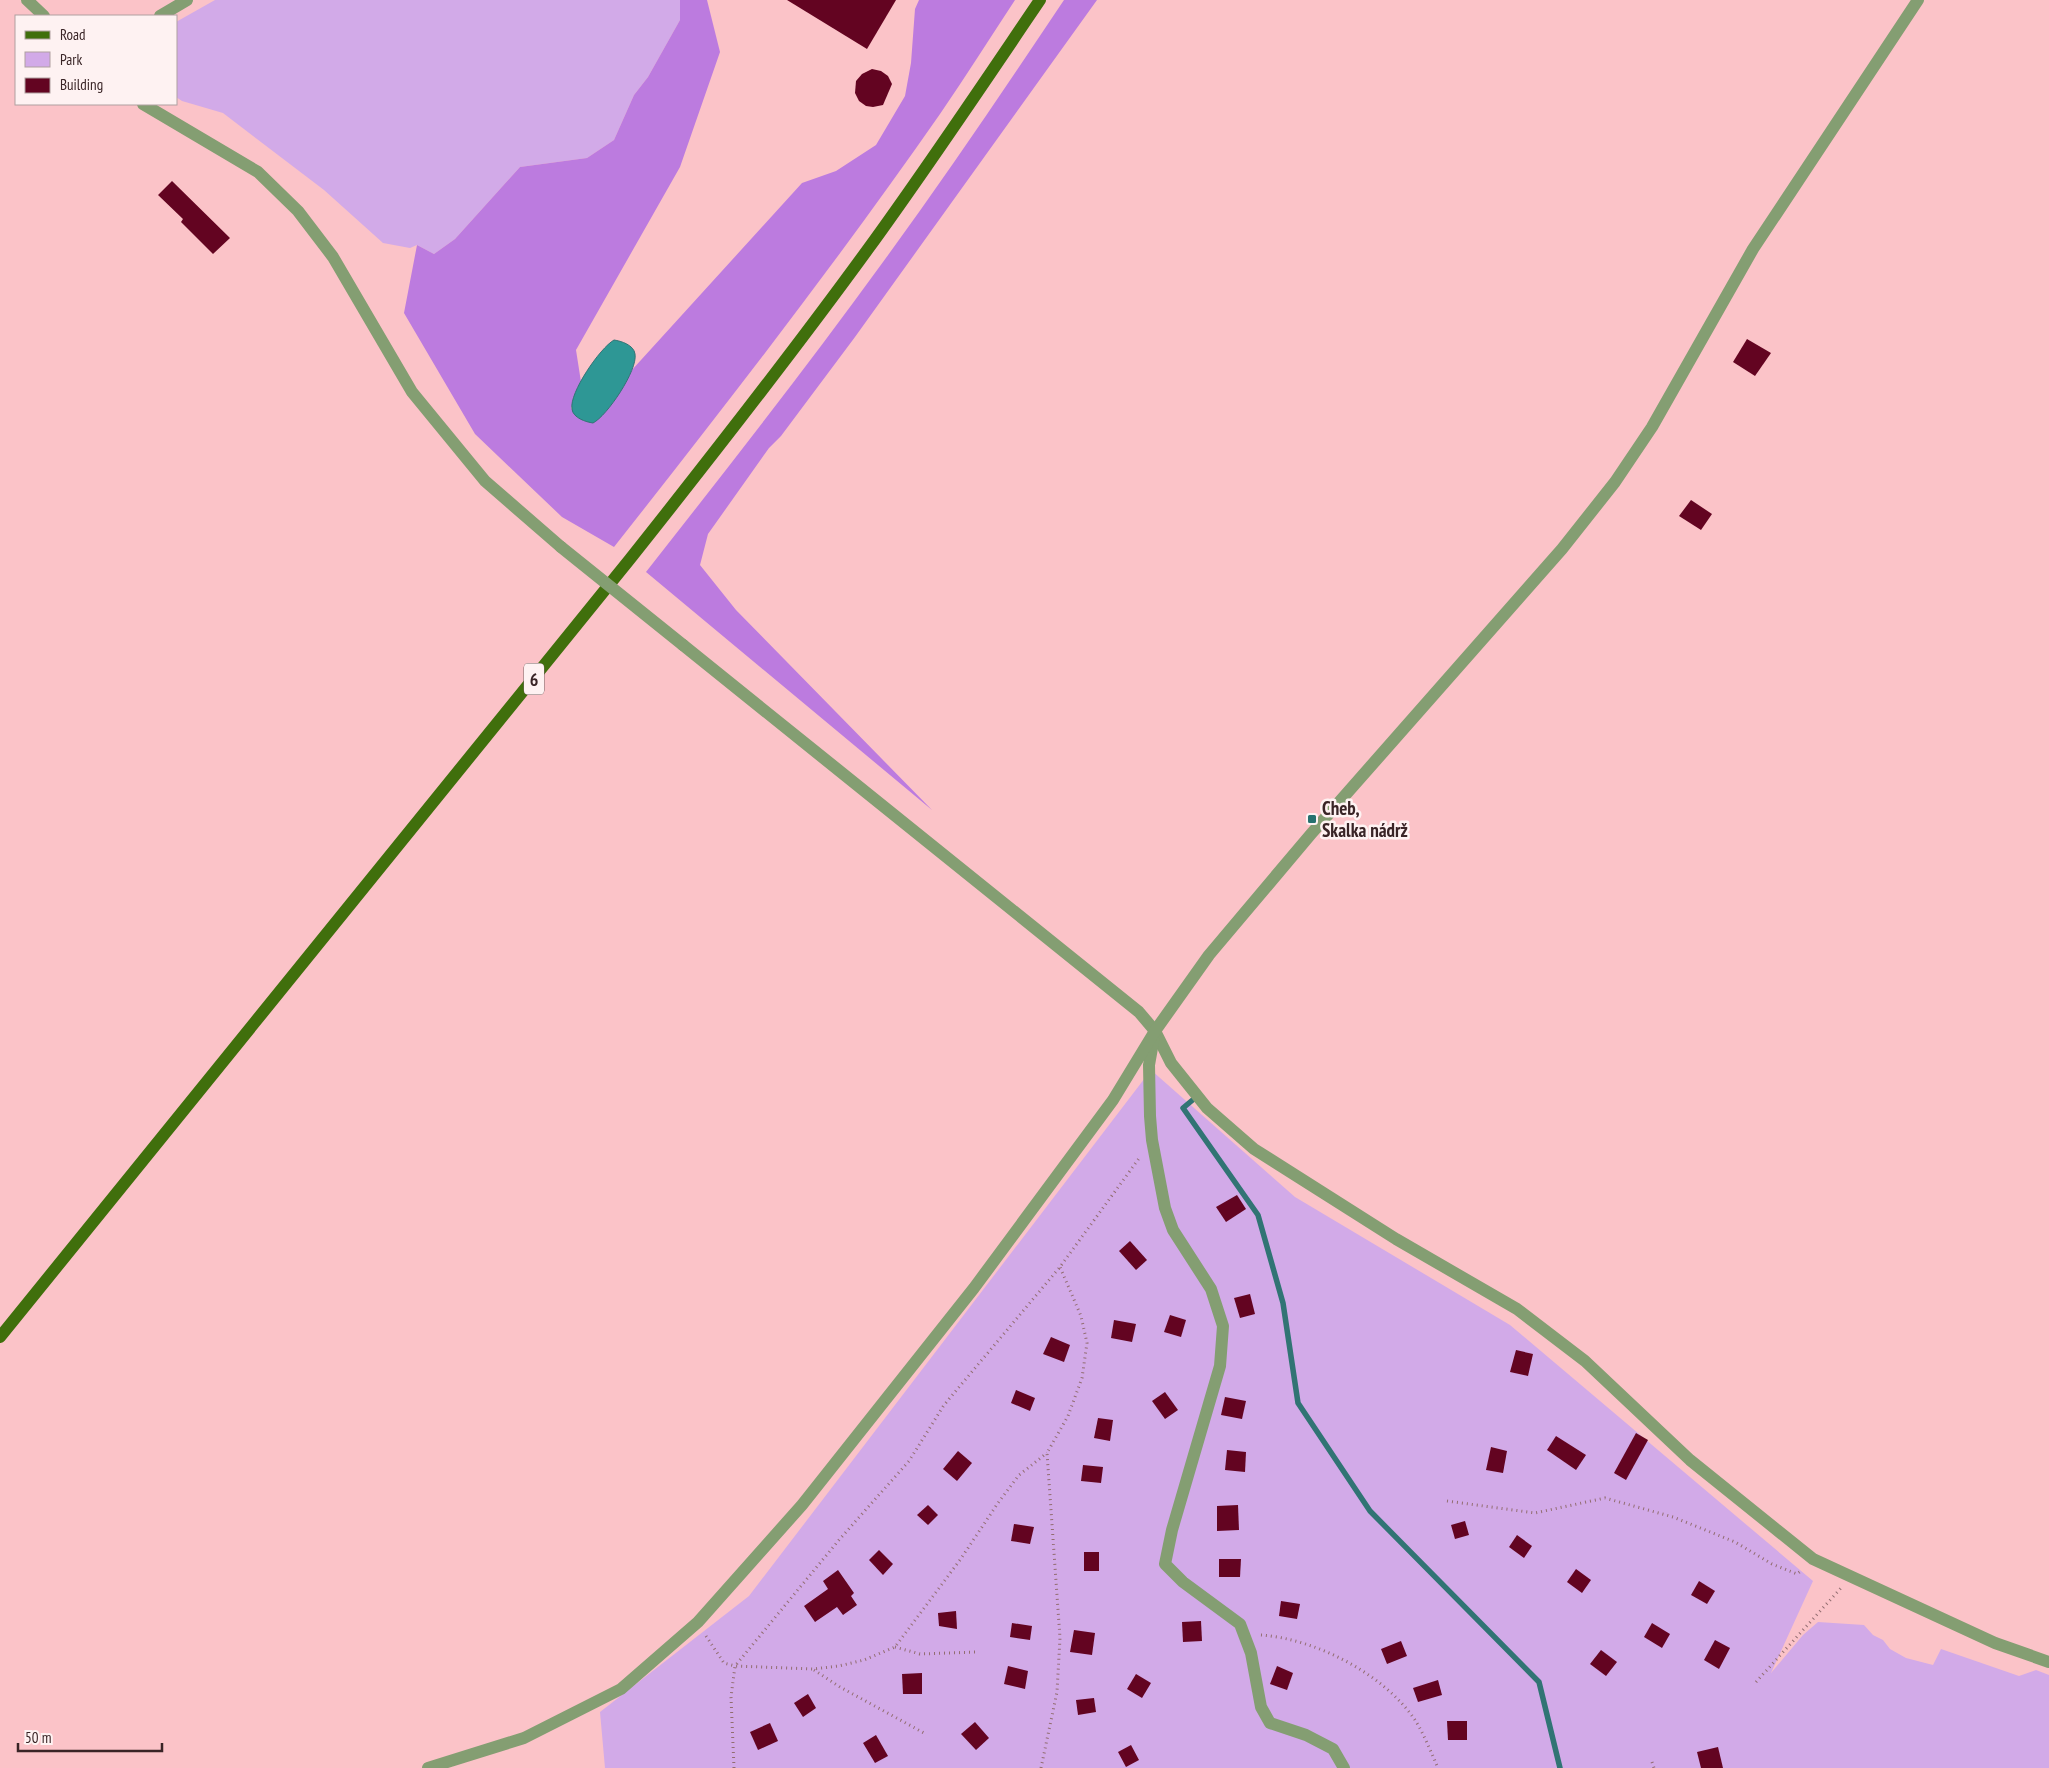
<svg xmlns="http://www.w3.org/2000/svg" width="2049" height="1768" font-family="'PT Sans Narrow',sans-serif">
<rect width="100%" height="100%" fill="#fbc3c8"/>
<!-- green -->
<g fill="#d2aae8">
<polygon points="215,0 680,0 680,20 648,77 634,95 614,140 587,158 520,167 455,239 434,254 417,245 410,248 383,243 324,190 223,113 182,101 176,97 176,22"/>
<polygon points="1151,1070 1295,1197 1510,1325 1813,1581 1771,1673 1803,1635 1818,1622 1864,1625 1873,1635 1883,1640 1890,1649 1906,1658 1933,1665 1941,1649 2019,1676 2036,1670 2049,1675 2049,1768 605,1768 600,1712 749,1596"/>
</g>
<!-- forest -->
<g fill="#bc7bdf">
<path d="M680,0H707L720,52L680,167L576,350L581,382L571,408L577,417L587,422L626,382L631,371L802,183L836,171L876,145L905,96L911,63L915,9L919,0H1015C990,38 966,76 940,114C837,262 726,405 614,547L562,517L475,434L404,313L417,245L434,254L455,239L520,167L587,158L614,140L634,95L648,77L680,20Z"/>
<path d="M1064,0H1097L855,337L781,436L769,448L708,534L700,565L736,610L932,810L646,572C726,470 807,367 883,262C946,176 1005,88 1064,0Z"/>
</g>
<!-- water -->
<path fill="#2e9795" stroke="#317474" d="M614,340C621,341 634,345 635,354C638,370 607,416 593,423C586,422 573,418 572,409C569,393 600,348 614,340Z"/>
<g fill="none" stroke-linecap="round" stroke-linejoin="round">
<!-- stream -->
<polyline stroke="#317474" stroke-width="5.5" points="1195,1098 1183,1108 1258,1215 1283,1303 1298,1403 1370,1511 1539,1682 1560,1768"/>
</g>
<!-- building -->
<g fill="#630421">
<polygon points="787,0 896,0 867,49"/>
<polygon points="872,69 881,71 888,76 892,84 883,105 873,107 866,106 859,101 855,93 856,81 862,74"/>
<polygon points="172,181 230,238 213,254 181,222 183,219 158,195"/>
<polygon points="1747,339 1771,353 1755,376 1733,362"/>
<polygon points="1691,500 1712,514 1701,530 1679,516"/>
<polygon points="1237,1195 1246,1209 1226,1222 1216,1207"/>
<polygon points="1130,1241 1147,1260 1136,1270 1119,1251"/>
<polygon points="1250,1294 1255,1314 1240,1318 1234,1298"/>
<polygon points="1170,1315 1186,1320 1181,1337 1164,1332"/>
<polygon points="1114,1320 1136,1324 1132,1342 1111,1338"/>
<polygon points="1051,1337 1070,1345 1064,1362 1043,1354"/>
<polygon points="1516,1350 1533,1354 1528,1376 1510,1372"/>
<polygon points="1016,1390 1035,1398 1030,1411 1011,1403"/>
<polygon points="1165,1392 1178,1410 1165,1419 1152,1401"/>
<polygon points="1225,1397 1246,1401 1242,1419 1221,1415"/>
<polygon points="1098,1418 1113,1420 1110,1441 1094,1438"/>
<polygon points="1636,1433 1648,1440 1626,1480 1614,1473"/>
<polygon points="1556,1436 1586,1455 1576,1470 1547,1450"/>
<polygon points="1491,1447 1507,1451 1503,1473 1486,1470"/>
<polygon points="1227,1450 1246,1452 1245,1472 1225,1470"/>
<polygon points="958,1451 972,1463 957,1481 943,1469"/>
<polygon points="1083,1465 1103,1467 1101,1483 1081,1481"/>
<polygon points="928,1505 938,1515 928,1525 917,1515"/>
<polygon points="1238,1505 1239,1530 1217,1531 1217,1506"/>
<polygon points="1465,1521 1469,1535 1455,1539 1451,1525"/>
<polygon points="1014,1524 1034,1527 1030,1544 1011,1541"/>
<polygon points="1517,1535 1532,1546 1524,1558 1509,1547"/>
<polygon points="879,1550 893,1564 883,1575 869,1560"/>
<rect x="1084" y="1552" width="15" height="19"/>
<polygon points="1219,1559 1241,1559 1240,1577 1219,1577"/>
<polygon points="1576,1569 1591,1580 1582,1593 1567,1582"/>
<polygon points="838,1570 854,1593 851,1596 857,1605 843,1615 837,1607 815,1622 804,1606 828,1589 823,1581"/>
<polygon points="1699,1581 1715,1591 1707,1604 1691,1595"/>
<polygon points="1281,1601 1300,1604 1297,1619 1279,1616"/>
<polygon points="956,1611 957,1629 939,1626 938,1613"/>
<polygon points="1201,1621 1202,1641 1183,1642 1182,1622"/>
<polygon points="1012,1623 1032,1626 1030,1640 1010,1637"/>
<polygon points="1652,1623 1670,1634 1662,1648 1644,1637"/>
<polygon points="1074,1630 1095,1633 1092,1655 1070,1652"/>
<polygon points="1715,1640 1730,1648 1719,1669 1704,1660"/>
<polygon points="1401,1641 1407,1656 1387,1664 1381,1649"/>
<polygon points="1601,1650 1617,1662 1606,1676 1590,1664"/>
<polygon points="1008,1666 1028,1671 1025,1689 1004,1684"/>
<polygon points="1277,1666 1293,1673 1287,1690 1270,1684"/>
<polygon points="922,1673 922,1694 903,1694 902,1674"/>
<polygon points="1136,1674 1151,1683 1142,1698 1127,1689"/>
<polygon points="1438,1680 1442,1695 1418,1702 1413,1688"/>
<polygon points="808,1694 816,1708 803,1717 794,1703"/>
<polygon points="1094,1698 1096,1712 1078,1715 1076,1700"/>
<polygon points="1447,1721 1467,1721 1467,1740 1448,1740"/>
<polygon points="975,1722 989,1738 976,1750 961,1734"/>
<polygon points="770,1723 778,1741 758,1750 750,1732"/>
<polygon points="876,1735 888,1756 875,1763 863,1743"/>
<polygon points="1131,1745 1139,1760 1126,1767 1118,1752"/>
<polygon points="1718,1747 1723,1768 1701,1768 1697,1752"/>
</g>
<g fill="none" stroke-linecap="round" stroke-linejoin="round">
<!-- path -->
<g stroke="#926d70" stroke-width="3" stroke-dasharray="1 4" stroke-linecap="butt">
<polyline points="1447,1501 1535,1513 1605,1498 1673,1517 1735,1542 1772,1564 1797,1574 1802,1570"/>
<path d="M1261,1635C1316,1639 1384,1674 1415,1720C1424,1734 1431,1752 1438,1768"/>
<polyline points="706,1636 724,1663 735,1666 813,1669 839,1666 864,1660 895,1647 960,1560 998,1503 1019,1475 1047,1453"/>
<polyline points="895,1647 920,1654 977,1652"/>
<polyline points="814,1670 840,1687 924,1733"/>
<polyline points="1756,1682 1841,1588"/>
<polyline points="1652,1762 1654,1768"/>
<polyline points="734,1768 731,1697 735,1666 839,1540 909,1461 944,1405 1060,1267 1140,1157"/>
<polyline points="1041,1768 1057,1692 1060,1638 1047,1453 1068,1416 1082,1378 1087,1343 1081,1316 1060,1267"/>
</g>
<!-- minor -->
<g stroke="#849e72" stroke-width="12">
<polyline points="160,16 187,0"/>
<polyline points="1155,1031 1171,1063 1207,1108 1254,1149 1396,1239 1517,1309 1585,1361 1690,1460 1813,1559 1995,1643 2049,1662"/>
<polyline points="1155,1031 1149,1065 1150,1116 1152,1140 1165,1208 1173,1230 1211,1289 1223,1326 1220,1366 1172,1530 1165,1564 1183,1582 1240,1624 1251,1653 1261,1707 1270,1723 1306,1735 1333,1749 1344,1768"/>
</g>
<!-- tertiary -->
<g stroke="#849e72" stroke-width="12">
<polyline points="27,0 44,16"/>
<polyline points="143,104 258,172 298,211 333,257 412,392 485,481 561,547"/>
<polyline points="683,645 1139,1012 1155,1031"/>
<polyline points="428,1768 524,1738 621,1689 698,1622 802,1505 974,1288 1113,1100 1155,1031 1209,955 1311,834 1562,549 1615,482 1652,427 1753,249 1918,0"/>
</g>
<!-- primary -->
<path stroke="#406f0c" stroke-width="12" d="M0,1337L630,559C711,457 791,355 868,249C927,168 983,84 1040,0"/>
<!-- tertiary-bridge -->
<polyline stroke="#849e72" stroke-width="12" points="561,547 683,645"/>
</g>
<!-- markers -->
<rect fill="#26716f" stroke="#fef2f2" stroke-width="2" x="1307" y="814" width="10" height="10" rx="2.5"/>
<g text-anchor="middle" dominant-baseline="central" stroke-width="5" stroke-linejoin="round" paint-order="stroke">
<!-- shield labels -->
<rect fill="#fef2f2" stroke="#746263" stroke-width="1" x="524" y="663.5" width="20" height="31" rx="4"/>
<g font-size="18" font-weight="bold" fill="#392426">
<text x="534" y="679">6</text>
</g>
<!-- poi labels -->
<g font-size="19" font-weight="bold" fill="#392426" stroke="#fef2f2" text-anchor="start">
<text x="1322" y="808">Cheb,<tspan x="1322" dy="22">Skalka nádrž</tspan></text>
</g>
</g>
<!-- legend -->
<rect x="15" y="15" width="162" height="90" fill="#fef2f2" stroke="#afa0a0"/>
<rect x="25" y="31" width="25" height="8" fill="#406f0c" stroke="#afa0a0"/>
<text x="60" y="40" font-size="15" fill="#392426">Road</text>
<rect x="25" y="52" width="25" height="15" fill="#d2aae8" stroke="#afa0a0"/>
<text x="60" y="65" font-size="15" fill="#392426">Park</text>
<rect x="25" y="78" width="25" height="15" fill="#630421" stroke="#afa0a0"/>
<text x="60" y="90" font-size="15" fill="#392426">Building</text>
<!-- scale -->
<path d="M18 1743v8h144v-8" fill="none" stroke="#392426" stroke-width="2.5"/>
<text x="25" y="1743" font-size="15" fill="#392426" stroke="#fef2f2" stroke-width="4" paint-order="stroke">50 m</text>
</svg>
